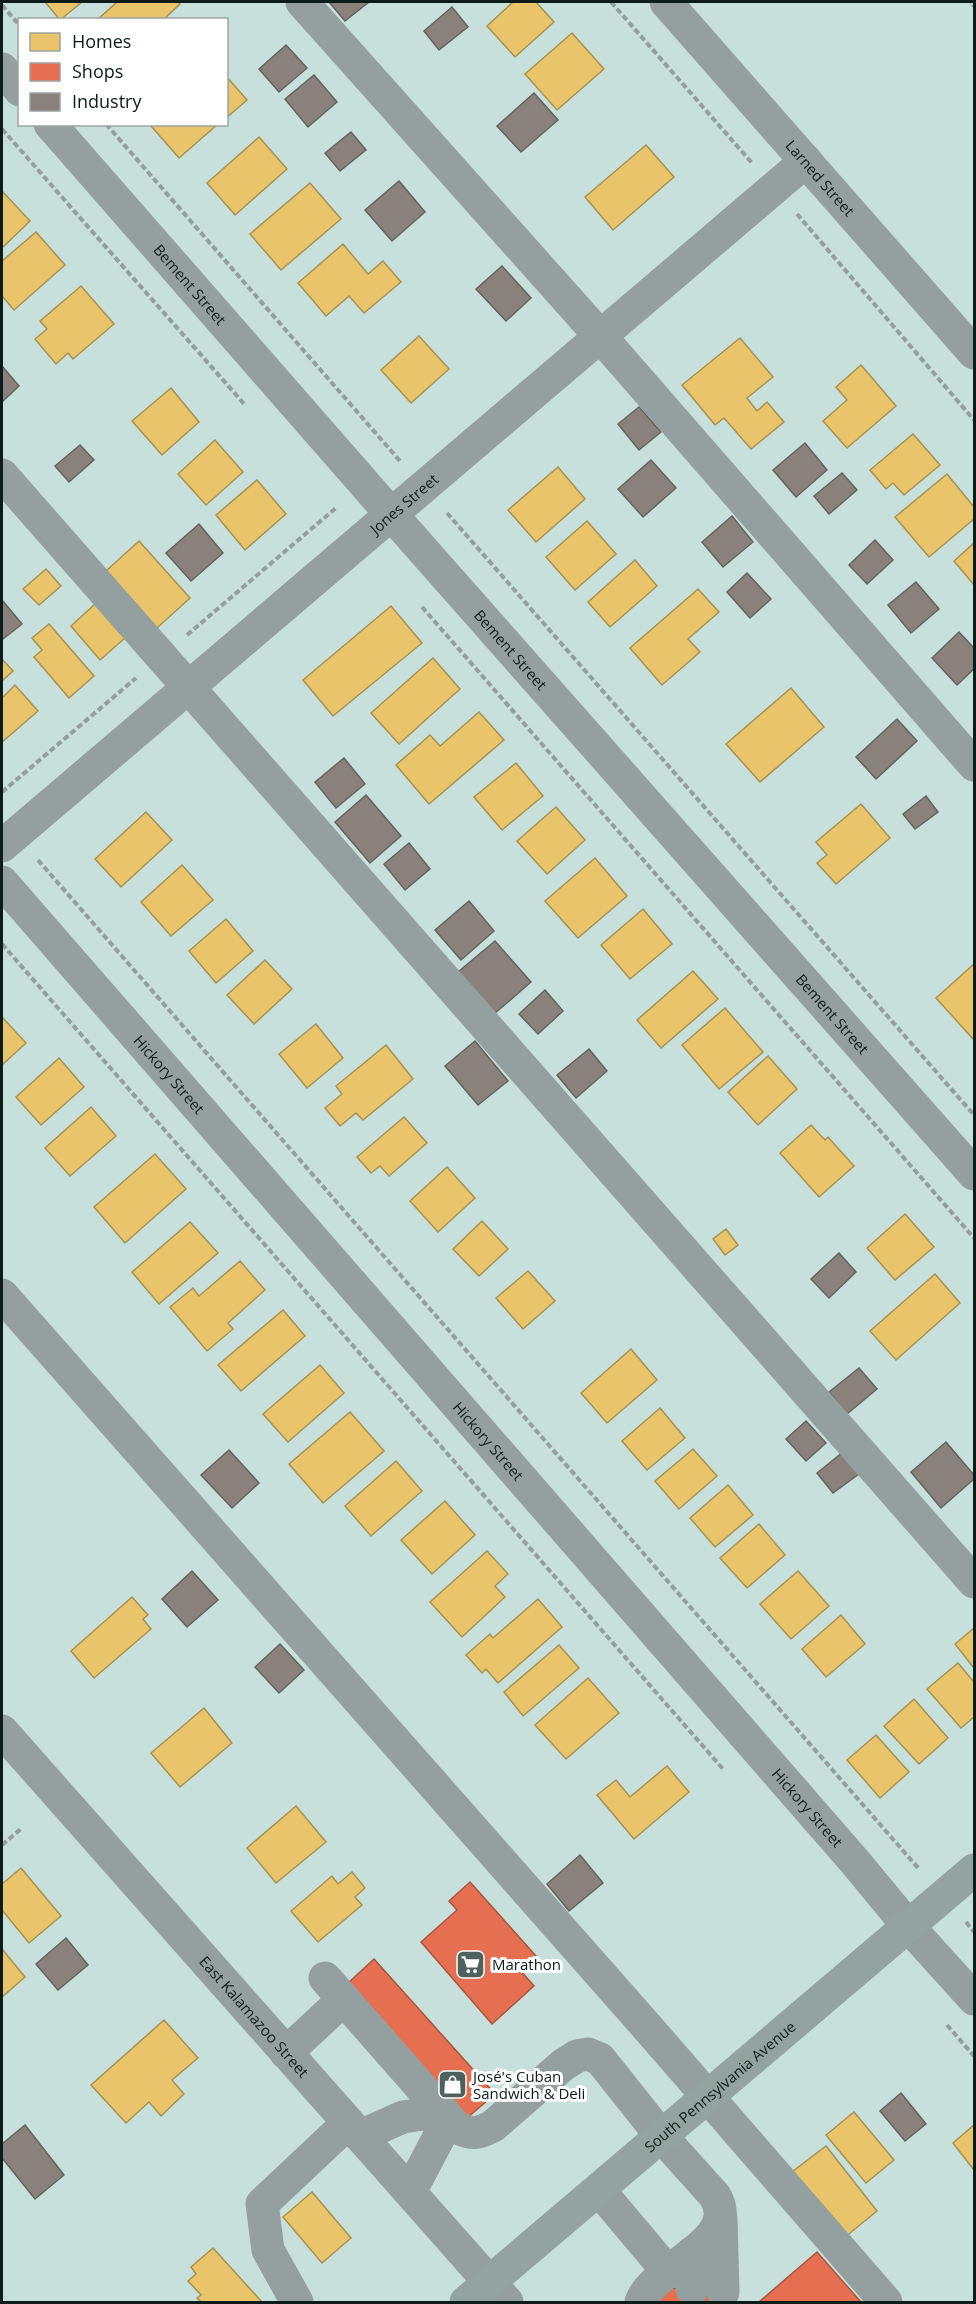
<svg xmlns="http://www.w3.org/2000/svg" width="976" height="2304" font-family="'Open Sans',sans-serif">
<rect width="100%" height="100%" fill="#c8e0db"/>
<!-- homes -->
<g fill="#e9c46a" stroke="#a69252" stroke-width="1.5">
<polygon points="45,2 82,2 60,20"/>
<polygon points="117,2 177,2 180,4 163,20 97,20"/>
<polygon points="513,2 536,2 554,22 515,57 487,26"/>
<polygon points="572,33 604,69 557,110 525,74"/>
<polygon points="226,76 247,100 226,118"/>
<polygon points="153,124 218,124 179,158 151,126"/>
<polygon points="259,137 287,169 235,215 207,183"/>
<polygon points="646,145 674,177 613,230 585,197"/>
<polygon points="310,183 341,219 281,270 250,234"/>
<polygon points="2,191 30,221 2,248"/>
<polygon points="36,232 65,265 14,310 2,296 2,261"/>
<polygon points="343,244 368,274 383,261 401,282 364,313 349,296 326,316 298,283"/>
<polygon points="81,286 114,324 73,359 68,353 56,364 35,339 47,329 40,321"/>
<polygon points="419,336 449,369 411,403 381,370"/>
<polygon points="740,338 773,377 747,398 757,411 767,402 784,422 751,449 724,418 715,425 682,385"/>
<polygon points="861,365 896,406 847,448 823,421 847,400 836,387"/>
<polygon points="171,388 199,422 162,455 132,421"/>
<polygon points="913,434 940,465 904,495 893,483 886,489 870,470"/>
<polygon points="215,440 243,472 206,505 178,474"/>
<polygon points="558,467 585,499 536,542 508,510"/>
<polygon points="947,474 974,507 974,519 929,557 895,517"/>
<polygon points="257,480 286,514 245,550 216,515"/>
<polygon points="587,521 616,554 575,590 546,557"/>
<polygon points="139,541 190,598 157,628 106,571"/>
<polygon points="974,543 974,585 954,561"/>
<polygon points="635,560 657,586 610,627 588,602"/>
<polygon points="46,569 61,586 39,605 23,589"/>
<polygon points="698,589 719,612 688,639 700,652 662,685 630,648"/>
<polygon points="95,604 125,638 100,660 71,626"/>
<polygon points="391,606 422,643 333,716 303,680"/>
<polygon points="49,624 94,676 69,698 34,657 42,650 32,638"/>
<polygon points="433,658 460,689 399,744 371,713"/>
<polygon points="2,659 13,671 2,681"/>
<polygon points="15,685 38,711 2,742 2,698"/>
<polygon points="791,688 824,727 760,782 726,744"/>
<polygon points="479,712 504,740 429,804 396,765 430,735 440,746"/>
<polygon points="516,763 543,796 502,830 474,797"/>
<polygon points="861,804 890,838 836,884 817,863 827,855 816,842"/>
<polygon points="556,807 585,840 547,874 517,841"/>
<polygon points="146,812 172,840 121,887 95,859"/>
<polygon points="595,858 627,896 578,938 545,901"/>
<polygon points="182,865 213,900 171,936 141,902"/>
<polygon points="643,909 672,944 630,979 601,945"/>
<polygon points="226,919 253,951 216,983 189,951"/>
<polygon points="265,960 292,989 254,1024 227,995"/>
<polygon points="974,964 974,1040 936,998"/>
<polygon points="693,971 718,999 661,1048 637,1020"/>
<polygon points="725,1008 763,1052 719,1089 682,1045"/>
<polygon points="2,1017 26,1043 2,1065"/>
<polygon points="316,1024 343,1058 307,1088 279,1054"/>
<polygon points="386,1045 413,1079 363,1120 356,1113 340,1126 325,1108 342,1094 336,1086"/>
<polygon points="768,1056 797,1089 758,1125 728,1092"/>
<polygon points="59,1058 84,1087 41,1125 16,1097"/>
<polygon points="91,1107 116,1136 70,1176 45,1148"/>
<polygon points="404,1117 427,1143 389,1176 380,1166 371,1173 357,1157"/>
<polygon points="811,1125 825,1140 828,1137 854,1166 819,1197 780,1153"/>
<polygon points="155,1154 186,1189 125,1243 94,1207"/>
<polygon points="447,1167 475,1198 438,1232 410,1201"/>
<polygon points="905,1214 934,1247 895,1280 867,1248"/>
<polygon points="482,1221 508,1249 479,1276 453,1249"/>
<polygon points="190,1222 218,1253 159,1304 132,1272"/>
<polygon points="726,1229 738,1245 725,1255 713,1239"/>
<polygon points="240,1261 265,1290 228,1323 233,1329 207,1351 170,1307 193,1288 199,1296"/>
<polygon points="528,1271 555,1301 523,1329 496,1298"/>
<polygon points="935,1274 960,1303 896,1360 870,1331"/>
<polygon points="283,1310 305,1336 241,1391 218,1365"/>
<polygon points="631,1349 657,1380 607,1423 581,1393"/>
<polygon points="320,1365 344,1393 288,1442 263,1414"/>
<polygon points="660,1408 685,1438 647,1470 622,1441"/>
<polygon points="350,1412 384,1451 323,1503 289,1464"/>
<polygon points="693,1449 717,1476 679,1509 655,1481"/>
<polygon points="396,1461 422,1491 371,1536 345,1506"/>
<polygon points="728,1485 753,1515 715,1547 690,1518"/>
<polygon points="445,1501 475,1535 432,1574 401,1540"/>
<polygon points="759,1524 785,1555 747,1588 720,1558"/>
<polygon points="487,1551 508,1574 495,1586 505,1597 462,1637 430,1602"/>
<polygon points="798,1571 829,1606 791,1639 760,1604"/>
<polygon points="132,1597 148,1615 143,1619 151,1629 94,1678 71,1651"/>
<polygon points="538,1599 562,1627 498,1683 486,1669 482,1673 466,1655 490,1634 493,1638"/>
<polygon points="841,1615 865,1644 826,1677 802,1649"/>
<polygon points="974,1628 974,1668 955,1644"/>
<polygon points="559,1645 579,1668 523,1716 504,1692"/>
<polygon points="958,1663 974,1682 974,1717 961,1728 927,1689"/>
<polygon points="588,1678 619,1713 566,1759 535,1725"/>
<polygon points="914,1699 948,1738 919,1764 884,1726"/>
<polygon points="204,1708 232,1743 180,1787 151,1753"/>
<polygon points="876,1735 909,1772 880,1798 847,1760"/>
<polygon points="667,1766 689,1792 634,1839 597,1795 616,1780 630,1797"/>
<polygon points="296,1806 326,1842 276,1883 247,1848"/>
<polygon points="21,1868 61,1916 29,1943 2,1910 2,1884"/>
<polygon points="352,1872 365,1888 355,1897 362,1905 318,1942 291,1911 332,1876 338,1884"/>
<polygon points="2,1949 25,1977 2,1997"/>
<polygon points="164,2020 198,2058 172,2080 184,2094 161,2116 149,2102 126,2123 91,2085"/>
<polygon points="854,2112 894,2160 866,2183 826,2135"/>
<polygon points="974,2125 974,2170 953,2143"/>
<polygon points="826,2146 877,2211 844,2238 792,2172"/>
<polygon points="312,2192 351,2238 322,2263 283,2217"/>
<polygon points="213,2248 262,2302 201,2302 197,2298 201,2295 188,2281 196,2274 191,2267"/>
</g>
<!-- shops -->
<g fill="#e76f51" stroke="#a55640" stroke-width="1.5">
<polygon points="470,1882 536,1956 520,1970 534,1986 492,2024 421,1942 457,1910 449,1901"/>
<polygon points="374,1959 495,2094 467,2118 347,1984"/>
<polygon points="817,2252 861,2302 759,2302"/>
<polygon points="669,2288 733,2292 732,2302 657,2302"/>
</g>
<!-- industry -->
<g fill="#8a817c" stroke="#64635e" stroke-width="1.5">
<polygon points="329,2 369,2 345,21"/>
<polygon points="452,7 468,27 439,50 424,31"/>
<polygon points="286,45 307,68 279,92 259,69"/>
<polygon points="314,75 337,102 308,127 285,99"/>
<polygon points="534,93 558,120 521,152 497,126"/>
<polygon points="351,132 366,150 340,171 325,153"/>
<polygon points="399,181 425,212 392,241 365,210"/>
<polygon points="502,266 531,298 506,321 476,289"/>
<polygon points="2,366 19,386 2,402"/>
<polygon points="639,407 661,432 639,450 618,424"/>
<polygon points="805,443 827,470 796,497 773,470"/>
<polygon points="80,445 94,460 69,482 55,466"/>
<polygon points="651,460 676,488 643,517 618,489"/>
<polygon points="842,473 857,490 829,514 814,496"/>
<polygon points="732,516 753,542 723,567 702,542"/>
<polygon points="199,524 223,553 191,581 166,553"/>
<polygon points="875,540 893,560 867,584 849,565"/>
<polygon points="747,573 771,599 750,618 727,592"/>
<polygon points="916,582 939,609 911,633 888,605"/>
<polygon points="2,600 22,624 3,639 2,638"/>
<polygon points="959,632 974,648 974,669 957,685 932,658"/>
<polygon points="897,719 917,741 876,779 856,757"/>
<polygon points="344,758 365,784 336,808 315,782"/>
<polygon points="366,795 401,836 370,863 335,822"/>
<polygon points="926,796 938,812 915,829 903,814"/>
<polygon points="409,843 430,869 405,890 384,864"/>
<polygon points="469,901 494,931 461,960 435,930"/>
<polygon points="495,941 531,982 494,1014 458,972"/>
<polygon points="545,990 563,1011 538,1034 519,1014"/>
<polygon points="475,1041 508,1081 478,1105 445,1066"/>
<polygon points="589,1049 607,1071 576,1098 557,1075"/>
<polygon points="839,1253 856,1272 829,1298 811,1279"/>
<polygon points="859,1368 877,1389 847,1414 829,1392"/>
<polygon points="806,1421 826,1443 806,1461 786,1439"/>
<polygon points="946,1442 974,1475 974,1479 941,1508 911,1472"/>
<polygon points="229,1450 259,1483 232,1508 201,1475"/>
<polygon points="843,1452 860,1473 833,1493 817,1473"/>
<polygon points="192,1571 218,1600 187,1627 162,1599"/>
<polygon points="280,1644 304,1670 279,1693 255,1667"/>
<polygon points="580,1855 603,1883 569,1911 547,1884"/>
<polygon points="66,1938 88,1965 58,1990 36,1964"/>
<polygon points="901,2093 926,2124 905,2141 880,2111"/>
<polygon points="25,2125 64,2175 35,2199 2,2158 2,2144"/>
</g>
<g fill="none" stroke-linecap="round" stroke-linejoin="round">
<!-- path -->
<g stroke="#939f9f" stroke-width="4" stroke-dasharray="6 3" stroke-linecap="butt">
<polyline points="611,2 752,163"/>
<polyline points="2,5 20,26"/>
<polyline points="106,124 400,461"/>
<polyline points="2,129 245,405"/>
<polyline points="797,214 974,420"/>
<polyline points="447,513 974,1115"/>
<polyline points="422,607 974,1238"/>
<polyline points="187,635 337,507"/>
<polyline points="2,792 136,678"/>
<polyline points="38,860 919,1869"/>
<polyline points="2,944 723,1769"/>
<polyline points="2,1845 22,1828"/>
<polyline points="966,1922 974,1932"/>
<polyline points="947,2025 974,2056"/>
</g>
<!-- minor -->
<g stroke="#949f9f" stroke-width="33">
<polyline points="302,2 601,337 974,765"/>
<path id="s1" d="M666,2L974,353"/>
<polyline points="2,69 20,90"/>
<path id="s2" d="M50,124L391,514L974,1174"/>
<polyline points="2,475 974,1582"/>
<path id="s3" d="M2,846L806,161"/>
<path id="s4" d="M2,882L856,1863L908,1926L974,1999"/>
<polyline points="2,1295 655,2036 886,2302"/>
<path id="s5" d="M2,1731L507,2302"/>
<path d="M325,1978L456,2127C471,2135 478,2134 493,2126L563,2065L577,2056L588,2054L600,2059L662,2137L715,2196C742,2243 654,2265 641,2302"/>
<polyline points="286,2053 344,1999"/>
<polyline points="360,2136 403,2117 443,2111 439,2137 410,2192"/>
<polyline points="599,2190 668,2272"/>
<polyline points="721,2218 723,2292"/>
<polyline points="692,2253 692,2289"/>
<polyline points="297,2302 268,2250 262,2204 348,2123"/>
</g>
<!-- major -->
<path stroke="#92a3a0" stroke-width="33" id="s6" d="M466,2302L974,1870"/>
<defs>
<polyline id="rail" points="973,2 974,4"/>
</defs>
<!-- rail casing -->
<use href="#rail" stroke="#96a5a4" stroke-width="7"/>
<!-- rail -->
<use href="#rail" stroke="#fff" stroke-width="4.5" stroke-dasharray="14" stroke-linecap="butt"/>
</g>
<!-- icons -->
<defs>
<symbol id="supermarket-square" viewBox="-11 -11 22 22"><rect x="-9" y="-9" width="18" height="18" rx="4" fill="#4d615d" stroke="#fff"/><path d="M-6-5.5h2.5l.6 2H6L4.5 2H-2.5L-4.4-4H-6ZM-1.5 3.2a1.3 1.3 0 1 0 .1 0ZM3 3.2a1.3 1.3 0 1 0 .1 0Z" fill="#fff"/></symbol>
<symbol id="shop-square" viewBox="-11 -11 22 22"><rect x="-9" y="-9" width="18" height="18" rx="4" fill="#4d615d" stroke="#fff"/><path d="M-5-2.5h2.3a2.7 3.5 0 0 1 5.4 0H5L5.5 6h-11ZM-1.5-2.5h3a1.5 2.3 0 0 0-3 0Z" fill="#fff"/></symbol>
</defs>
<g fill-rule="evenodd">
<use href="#supermarket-square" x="454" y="1948" width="33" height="33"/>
<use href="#shop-square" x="436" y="2068" width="33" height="33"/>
</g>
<g text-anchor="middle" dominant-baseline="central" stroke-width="6" stroke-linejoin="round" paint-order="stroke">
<!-- street labels -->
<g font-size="15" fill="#0b1c19" stroke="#fff">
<text stroke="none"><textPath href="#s1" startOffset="234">Larned Street</textPath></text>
<text stroke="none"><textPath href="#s2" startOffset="213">Bement Street</textPath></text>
<text stroke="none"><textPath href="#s3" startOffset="528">Jones Street</textPath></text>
<text stroke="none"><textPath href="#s2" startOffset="699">Bement Street</textPath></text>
<text stroke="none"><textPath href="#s2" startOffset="1185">Bement Street</textPath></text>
<text stroke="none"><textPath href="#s4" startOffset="255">Hickory Street</textPath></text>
<text stroke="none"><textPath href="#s4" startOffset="741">Hickory Street</textPath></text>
<text stroke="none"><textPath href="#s4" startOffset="1227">Hickory Street</textPath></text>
<text stroke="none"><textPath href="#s5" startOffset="381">East Kalamazoo Street</textPath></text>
<text stroke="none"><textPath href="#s6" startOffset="333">South Pennsylvania Avenue</textPath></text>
</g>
<!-- poi labels -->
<g font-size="15" fill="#0b1c19" stroke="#fff" text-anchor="start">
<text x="492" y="1964">Marathon</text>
<text x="473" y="2076">José's Cuban<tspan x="473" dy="17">Sandwich &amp; Deli</tspan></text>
</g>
</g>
<!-- border -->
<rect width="976" height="2304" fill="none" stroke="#0b1c19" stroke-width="6"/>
<!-- legend -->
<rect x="18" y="18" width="210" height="108" fill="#ffffff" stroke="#9da4a3" stroke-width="1.5"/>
<rect x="30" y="33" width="30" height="18" fill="#e9c46a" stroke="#9da4a3" stroke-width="1.5"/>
<text x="72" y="48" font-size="18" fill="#0b1c19">Homes</text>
<rect x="30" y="63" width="30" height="18" fill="#e76f51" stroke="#9da4a3" stroke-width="1.5"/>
<text x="72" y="78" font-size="18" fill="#0b1c19">Shops</text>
<rect x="30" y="93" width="30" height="18" fill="#8a817c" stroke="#9da4a3" stroke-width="1.5"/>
<text x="72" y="108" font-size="18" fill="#0b1c19">Industry</text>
</svg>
